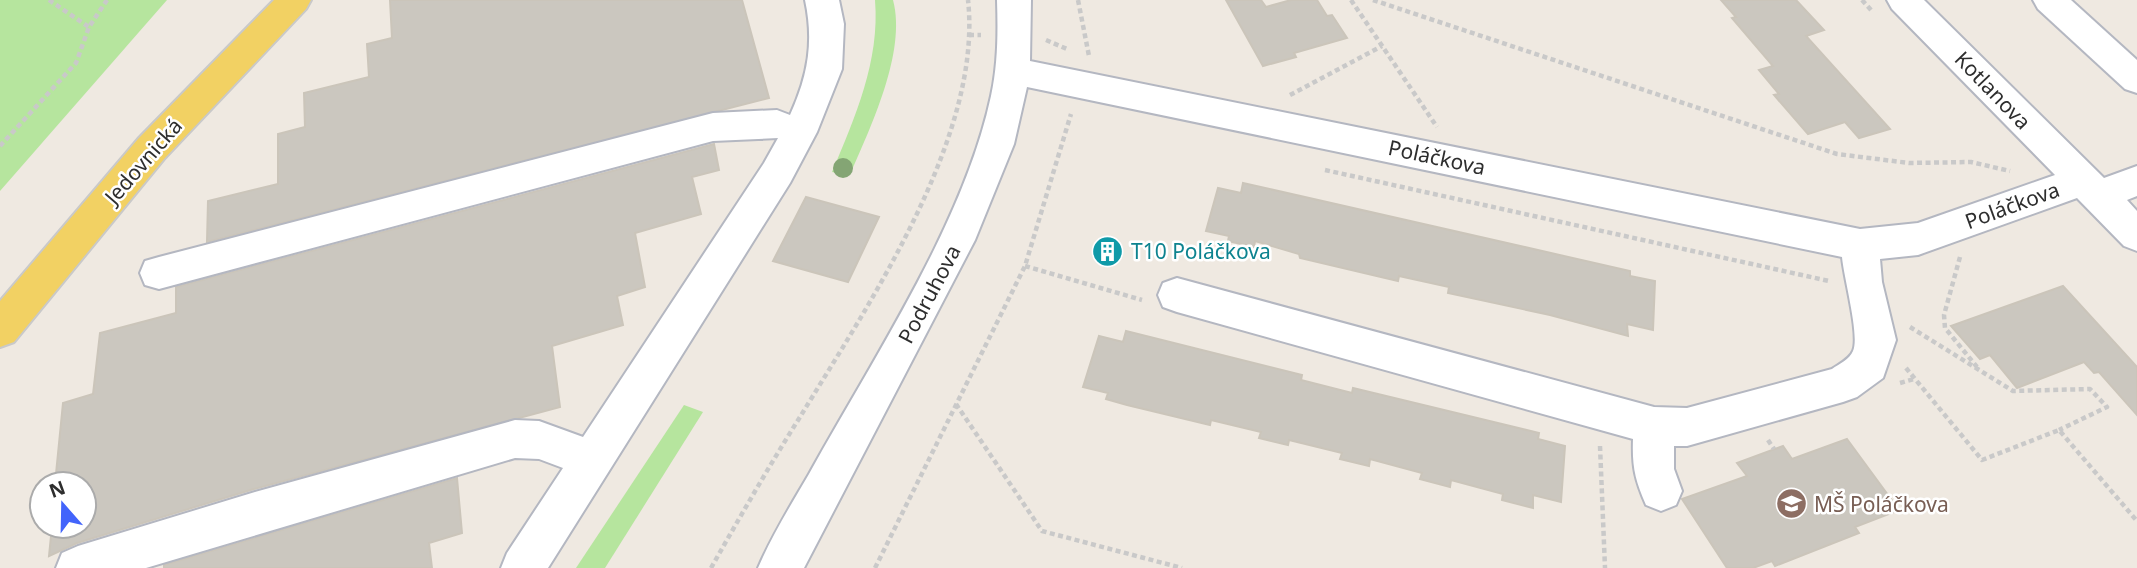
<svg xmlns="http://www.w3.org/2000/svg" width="2137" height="568" font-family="'Noto Sans',sans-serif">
<rect width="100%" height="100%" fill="#efe9e1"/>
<!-- green -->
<g fill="#b6e59e">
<polygon points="0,0 167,0 0,191"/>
<path d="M875,0H893C907,52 870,128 850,175L832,172C855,117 880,61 875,0Z"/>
<polygon points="684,405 703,412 605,568 576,568"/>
</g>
<!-- building -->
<g fill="#cbc7bf" stroke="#cbc5ba" stroke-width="2">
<polygon points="390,0 742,0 769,98 207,242 208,201 278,184 278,134 305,127 304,93 369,77 367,44 392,38"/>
<polygon points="1226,0 1261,0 1266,7 1291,0 1317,0 1327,16 1332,15 1347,38 1294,53 1296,57 1263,66"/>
<polygon points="1721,0 1796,0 1824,30 1806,36 1890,129 1859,138 1845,122 1808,134 1774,95 1779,94 1759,70 1773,66 1732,18 1736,17"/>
<polygon points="714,144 719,170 692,177 701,214 635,233 645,287 617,296 623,325 552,346 560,407 254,489 77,543 49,556 52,526 84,526 84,484 55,484 63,403 93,394 100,333 176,313 176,287"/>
<polygon points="1243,183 1630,271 1630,276 1655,281 1653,330 1627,324 1628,336 1550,315 1448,293 1449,287 1399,276 1398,281 1300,258 1299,254 1255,241 1254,247 1228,241 1229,236 1206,231 1218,188 1241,193"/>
<polygon points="806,197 879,217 848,282 773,261"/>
<polygon points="2063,286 2137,367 2137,415 2099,372 2094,373 2084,362 2017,388 1990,355 1980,359 1951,326"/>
<polygon points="1126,331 1302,375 1301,380 1352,393 1353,388 1539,433 1538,439 1565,446 1561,502 1533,495 1533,508 1502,500 1503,494 1451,480 1450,487 1420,479 1422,473 1370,459 1369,466 1340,459 1342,453 1289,440 1288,445 1259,438 1261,432 1211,420 1210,425 1127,405 1106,399 1108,393 1083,387 1099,336 1123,342"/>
<polygon points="1847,439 1899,510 1855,527 1859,533 1775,566 1772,561 1753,568 1727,568 1682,499 1747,476 1737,463 1783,446 1792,459"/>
<polygon points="457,478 462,533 429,543 432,568 164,568 164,565"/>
</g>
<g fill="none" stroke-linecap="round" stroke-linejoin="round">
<defs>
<g id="minor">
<path d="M805,0H839L844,24L842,69L817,132L790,183L548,568H501L507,553L563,468L539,459L515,458L146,568H56L62,553L78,546L255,492L515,420L539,421L583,437L764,163L778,138L713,141L159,289L145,285L140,273L145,261L159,257L713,113L777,110L790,115C808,76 814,42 805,0Z"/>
<path d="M997,0H1031L1030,61L1860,229L1918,223L2055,175L1892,9L1887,0H1924L2104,178L2137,166V196L2127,200L2137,211V251L2124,246L2077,198L1918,255L1880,259L1882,282L1896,340L1883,378L1857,397L1843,402L1687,446H1674V469L1682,491L1676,505L1661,511L1646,505C1635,480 1632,467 1633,439L1177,312L1163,307L1158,295L1163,283L1177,278L1654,407L1687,408L1832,369C1839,364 1850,359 1853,351C1860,336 1844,279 1842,257L1027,87L1014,144L975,240L804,568H758C772,535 791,505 809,474C872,360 964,223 991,96C998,64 998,32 997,0Z"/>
<polygon points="2033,0 2071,0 2137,60 2137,93 2125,89 2038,9"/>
</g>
<polygon id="major" points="274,0 311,0 306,9 164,159 14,342 0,347 0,301 138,139"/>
</defs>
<!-- minor casing -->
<use href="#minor" stroke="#b4b7c1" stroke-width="4"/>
<!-- major casing -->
<use href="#major" stroke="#c9c9c9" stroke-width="4"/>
<!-- path -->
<g stroke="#c9c9c9" stroke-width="4.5" stroke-dasharray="5 3.5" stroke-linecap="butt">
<polyline points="49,0 89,27"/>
<polyline points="1078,0 1089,56"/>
<polyline points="1351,0 1437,127"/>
<polyline points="1373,0 1837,154 1909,163 1971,162 2010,171"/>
<polyline points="1862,0 1871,10"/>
<polyline points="969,35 981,35"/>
<polyline points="1046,40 1067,49"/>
<polyline points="1290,95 1382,46"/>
<polyline points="0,146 76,63 89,27 107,0"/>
<polyline points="1325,170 1829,281"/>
<polyline points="1960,257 1944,315 1945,328 1977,367"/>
<polyline points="1025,266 1142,300"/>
<polyline points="1910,327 2013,391 2090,389 2107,407 2059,430"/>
<polyline points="1906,368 1982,460 2059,430 2137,521"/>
<polyline points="1900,383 1914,379"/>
<polyline points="956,404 1042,531 1182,568"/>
<polyline points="1768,440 1774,449"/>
<polyline points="1600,446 1605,568"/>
<path d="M711,568C740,517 769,466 800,417C868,305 983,136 968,0"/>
<polyline points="875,568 1025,266 1071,114"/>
</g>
<!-- minor -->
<use href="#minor" fill="#fff" fill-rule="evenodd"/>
<!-- major -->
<use href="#major" fill="#f2d163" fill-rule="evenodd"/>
</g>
<!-- trees -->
<circle fill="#84a574" cx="843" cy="168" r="10"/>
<!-- icons -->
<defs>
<symbol id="building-disc" viewBox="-11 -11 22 22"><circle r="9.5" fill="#0f9aa8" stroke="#fff"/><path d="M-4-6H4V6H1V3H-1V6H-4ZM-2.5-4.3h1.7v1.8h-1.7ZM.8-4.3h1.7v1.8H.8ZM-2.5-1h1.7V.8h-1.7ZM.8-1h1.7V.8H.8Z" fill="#fff"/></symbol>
<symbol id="school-disc" viewBox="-11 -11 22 22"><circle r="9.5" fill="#8d6e63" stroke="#fff"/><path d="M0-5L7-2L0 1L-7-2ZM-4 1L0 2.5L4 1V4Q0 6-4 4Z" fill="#fff"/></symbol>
</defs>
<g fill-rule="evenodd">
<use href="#building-disc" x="1090" y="234" width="35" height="35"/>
<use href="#school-disc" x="1774" y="486" width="35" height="35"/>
</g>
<g text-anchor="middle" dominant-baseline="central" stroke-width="5" stroke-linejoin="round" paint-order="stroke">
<!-- street labels -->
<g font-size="21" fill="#2e2e2e" stroke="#fff">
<text transform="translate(1993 90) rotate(46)">Kotlanova</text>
<text transform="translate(1437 157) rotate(12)">Poláčkova</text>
<text transform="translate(143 161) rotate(-49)">Jedovnická</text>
<text transform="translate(2012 205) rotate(-20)">Poláčkova</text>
<text transform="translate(929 294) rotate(-62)">Podruhova</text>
</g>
<!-- culture labels -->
<g font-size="21" fill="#0d838f" stroke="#fff" text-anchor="start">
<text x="1131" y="251">T10 Poláčkova</text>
</g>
<!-- education labels -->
<g font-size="21" fill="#785e54" stroke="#fff" text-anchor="start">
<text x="1814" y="504">MŠ Poláčkova</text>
</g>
</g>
<!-- north arrow -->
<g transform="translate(63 505) rotate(340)"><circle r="33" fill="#ffffff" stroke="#ababab" stroke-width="2"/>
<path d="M0-5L12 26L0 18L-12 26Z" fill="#4264fb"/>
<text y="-10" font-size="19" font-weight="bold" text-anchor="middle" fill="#2e2e2e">N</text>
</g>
</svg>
